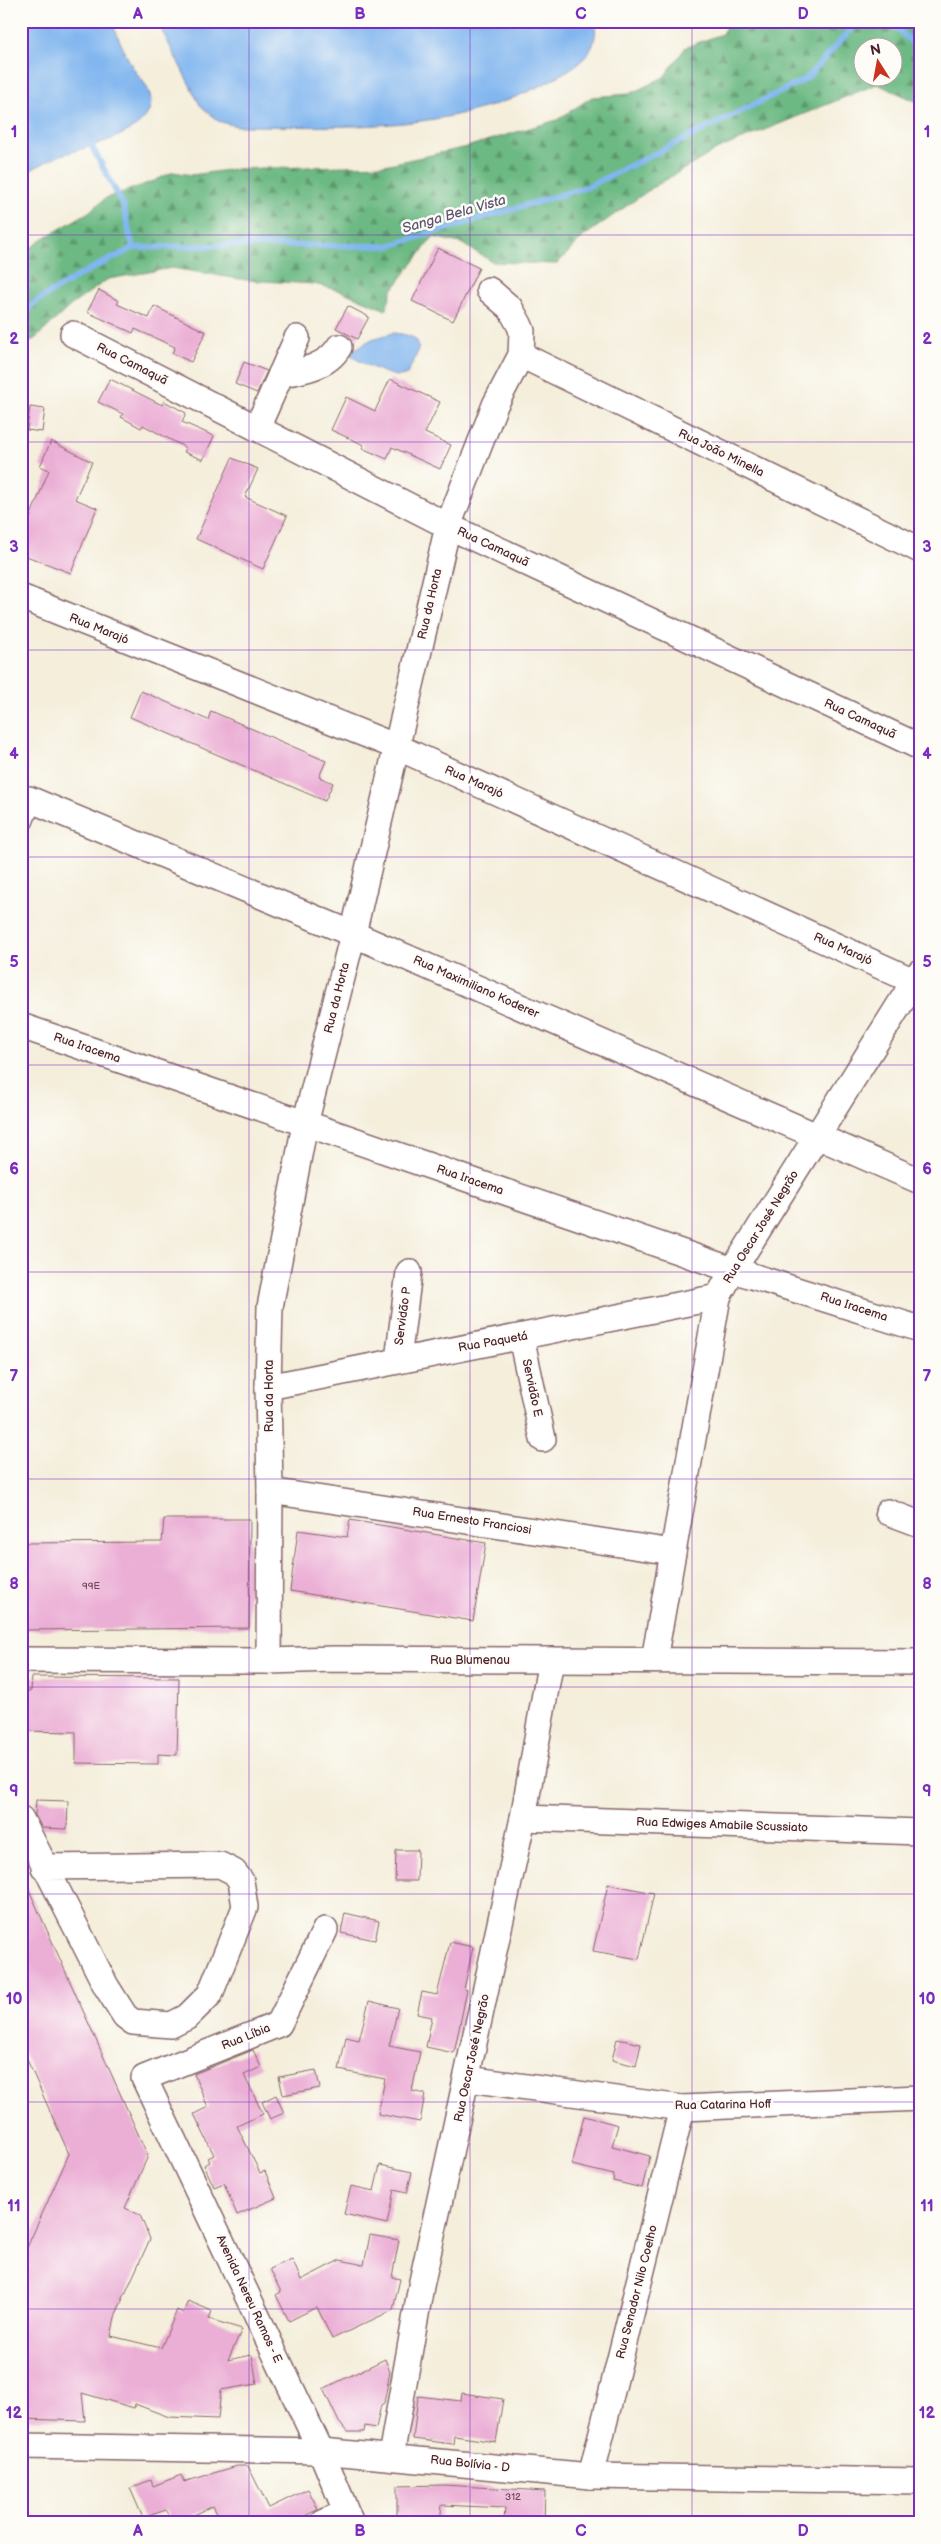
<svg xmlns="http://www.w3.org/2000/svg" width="941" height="2544" font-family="'Balsamiq Sans',sans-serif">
<defs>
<pattern id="forest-firs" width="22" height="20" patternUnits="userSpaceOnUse" patternTransform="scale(1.25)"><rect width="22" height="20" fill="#6cb983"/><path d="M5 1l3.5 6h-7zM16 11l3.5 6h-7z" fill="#5b966b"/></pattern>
</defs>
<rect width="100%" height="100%" fill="#fdfcf7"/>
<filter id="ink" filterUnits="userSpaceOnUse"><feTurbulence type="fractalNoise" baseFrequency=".02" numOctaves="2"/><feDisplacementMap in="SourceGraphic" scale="10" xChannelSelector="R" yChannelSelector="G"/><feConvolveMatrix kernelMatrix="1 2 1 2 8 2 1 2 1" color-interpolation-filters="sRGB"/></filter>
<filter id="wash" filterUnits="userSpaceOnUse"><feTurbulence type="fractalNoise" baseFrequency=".0096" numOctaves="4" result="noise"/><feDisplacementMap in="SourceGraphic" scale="20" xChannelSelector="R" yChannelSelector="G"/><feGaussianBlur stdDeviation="1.12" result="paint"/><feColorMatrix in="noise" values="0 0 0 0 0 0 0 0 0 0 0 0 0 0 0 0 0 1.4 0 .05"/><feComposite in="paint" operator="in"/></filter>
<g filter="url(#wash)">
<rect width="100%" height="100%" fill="#f4eedb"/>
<!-- forest -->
<path fill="url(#forest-firs)" stroke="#5b6c57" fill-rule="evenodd" d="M729,21H920V103L877,84L718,149L652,188L584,236L557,264L493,262L461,243L433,237L392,290L386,310L341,291L314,284L246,280L172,268L108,279L70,306L36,338L21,346V255L46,237L89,212L106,198L154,181L173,172L192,175L235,169L385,165L463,148L557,120L592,97L630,94L664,77L686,47L722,34ZM864,48H894V78H864Z"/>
<!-- water -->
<g fill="#81b6ef" stroke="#666a8d">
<path d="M21,21H111C118,36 124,52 132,66C138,77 147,83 150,95C160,134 81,147 59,156C46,161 34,169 21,175Z"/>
<path d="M157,21H317C332,33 356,33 371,21H595C599,53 581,63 555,78C454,135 348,126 236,126L218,121L200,105Z"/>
<path d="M393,333C429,336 420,349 407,374C404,375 402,376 399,376C391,377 356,361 351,355L352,351L372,339Z"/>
</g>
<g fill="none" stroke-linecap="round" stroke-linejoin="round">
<!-- stream -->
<g stroke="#81b6ef" stroke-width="6">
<polyline points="888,21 920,49"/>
<polyline points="88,139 123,205 133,248"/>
<polyline points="21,314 40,299 85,272 133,248 236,245 388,246 587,187 806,79 858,21"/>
</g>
</g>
<g id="blocks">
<!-- building -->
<g fill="#ebaed5">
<polygon points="438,248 479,268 453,321 412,301"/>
<polygon points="99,290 119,301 117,304 149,318 154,306 206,332 191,362 172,353 175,347 135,329 133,333 87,312"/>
<polygon points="348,306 369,317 357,339 336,328"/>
<polygon points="244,362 267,371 257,393 235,384"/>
<polygon points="110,379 162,405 164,401 186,413 182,422 214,436 203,460 184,452 186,448 143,425 141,428 121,417 123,414 98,402"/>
<polygon points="390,379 440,402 425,433 451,445 440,469 392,447 387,459 362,448 364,445 331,430 346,397 375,411"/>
<polygon points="30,407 45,409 42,432 27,430"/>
<polygon points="51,441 92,462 75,499 97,508 71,573 21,554 21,540 49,470 40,466"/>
<polygon points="232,458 258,469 245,497 287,516 263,569 196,539"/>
<polygon points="141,691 208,720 211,711 326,761 319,777 333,783 325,801 130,717"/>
<polygon points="164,1519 250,1519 249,1628 21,1630 21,1543 162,1542"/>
<polygon points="350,1520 486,1543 473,1621 290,1591 298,1530 347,1537"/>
<polygon points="32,1677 179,1678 177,1755 158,1754 158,1764 76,1763 76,1732 21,1731 21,1691 31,1691"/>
<polygon points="36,1800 68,1801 67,1829 42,1828 35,1815"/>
<polygon points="396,1850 418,1850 417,1881 395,1881"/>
<polygon points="21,1872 148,2156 125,2208 140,2215 150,2239 116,2314 111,2336 161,2348 177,2310 183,2313 188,2301 212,2311 209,2319 242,2329 228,2360 252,2355 257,2384 221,2390 218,2419 169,2417 135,2404 134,2408 82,2393 85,2421 21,2419 21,2261 69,2154 21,2046"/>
<polygon points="608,1884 654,1893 639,1959 593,1951"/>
<polygon points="345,1913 379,1921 375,1940 341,1933"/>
<polygon points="450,1942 473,1947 464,1989 467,1990 454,2053 426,2047 432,2017 417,2014 422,1992 437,1995"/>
<polygon points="369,2001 398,2008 389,2046 420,2052 412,2091 425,2094 420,2122 378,2114 385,2079 339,2070 346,2037 359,2040"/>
<polygon points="617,2039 641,2044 636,2066 612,2060"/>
<polygon points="253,2050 261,2067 244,2075 263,2114 237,2126 260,2173 265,2171 276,2198 237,2215 224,2183 214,2187 204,2165 210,2162 208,2158 214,2155 194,2114 208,2107 194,2074"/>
<polygon points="316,2070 320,2088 283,2095 279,2077"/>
<polygon points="276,2095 284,2113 270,2119 262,2102"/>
<polygon points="584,2116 618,2125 612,2146 650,2156 642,2188 613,2181 614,2175 572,2165"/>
<polygon points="380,2165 412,2172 407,2193 394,2190 387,2224 344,2214 351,2186 374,2191"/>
<polygon points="370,2235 399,2240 392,2277 400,2279 393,2310 332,2339 317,2307 289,2321 276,2295 281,2292 270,2269 292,2259 301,2280 340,2260 364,2265"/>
<polygon points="385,2359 390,2372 384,2403 381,2405 376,2428 365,2426 364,2432 347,2432 339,2422 323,2389"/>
<polygon points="462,2393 503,2399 496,2442 454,2436 453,2444 413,2439 418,2396 461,2401"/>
<polygon points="237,2466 248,2466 269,2508 308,2489 318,2509 292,2523 222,2523 213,2506 177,2523 172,2523 166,2510 143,2518 130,2488 151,2480 153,2486 181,2475 184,2482"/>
<polygon points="443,2485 545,2491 544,2522 504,2521 505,2508 442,2505 440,2523 397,2523 397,2486"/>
</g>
</g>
</g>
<g filter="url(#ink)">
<use href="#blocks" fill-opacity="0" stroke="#866769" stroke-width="1"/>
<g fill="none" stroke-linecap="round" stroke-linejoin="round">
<defs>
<g id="minor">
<polyline points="73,334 448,526 920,747"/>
<polyline points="521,355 920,550"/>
<path d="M281,374C302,371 327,367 339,347"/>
<polyline points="257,428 297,338"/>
<polyline points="21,597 397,747 920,984"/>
<polyline points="21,819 29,799 353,934 920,1181"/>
<polyline points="21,1026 733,1270 920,1329"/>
<polyline points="521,1337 543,1439"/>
<polyline points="398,1360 409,1272"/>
<polyline points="268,1387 718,1297"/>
<polyline points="270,1491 673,1552"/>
<polyline points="888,1512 920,1524"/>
<polyline points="21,1660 269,1661 334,1659 920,1662"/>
<polyline points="654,1660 718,1297 733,1270 920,972"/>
<polyline points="269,1661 270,1491 268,1387 270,1307 305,1124 353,934 448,526 495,405 521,355 522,331 519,324 510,308 489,290"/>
<polyline points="523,1818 920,1832"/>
<polyline points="21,1819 106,1986 125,2016 133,2022 171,2025 187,2017 210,1994 245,1907 241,1881 234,1872 220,1865 44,1867"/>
<polyline points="325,1930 279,2024 144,2078 321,2451 351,2523"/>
<polyline points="468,2079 682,2108 920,2098"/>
<polyline points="21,2446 321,2451 591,2476 920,2481"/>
<polyline points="391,2456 421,2286 523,1818 551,1660"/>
<polyline points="591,2476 682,2108"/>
<polyline points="323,2523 346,2512"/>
</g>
</defs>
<!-- minor casing -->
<use href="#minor" stroke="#866769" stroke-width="28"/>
<!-- minor -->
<use href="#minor" stroke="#fff" stroke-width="25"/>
</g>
</g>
<!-- grid -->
<path fill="none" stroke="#7b2cbf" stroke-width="1" stroke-opacity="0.55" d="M249,21V2523M470,21V2523M692,21V2523M21,235H920M21,442H920M21,650H920M21,857H920M21,1065H920M21,1272H920M21,1479H920M21,1687H920M21,1894H920M21,2102H920M21,2309H920"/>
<g text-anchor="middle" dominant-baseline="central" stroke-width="5" stroke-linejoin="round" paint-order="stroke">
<!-- number labels -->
<g font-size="10" fill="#724356">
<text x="91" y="1586">99E</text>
<text x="513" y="2497">312</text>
</g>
<!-- street labels -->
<g font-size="12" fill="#4a1f2b" stroke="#fdfcf7">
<text transform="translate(132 364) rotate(27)">Rua Camaquã</text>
<text transform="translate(721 453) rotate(26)">Rua João Minella</text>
<text transform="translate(493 547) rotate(25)">Rua Camaquã</text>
<text transform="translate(430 604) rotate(-77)">Rua da Horta</text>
<text transform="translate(99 629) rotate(22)">Rua Marajó</text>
<text transform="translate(860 719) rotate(25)">Rua Camaquã</text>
<text transform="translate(474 782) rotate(24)">Rua Marajó</text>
<text transform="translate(843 949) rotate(24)">Rua Marajó</text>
<text transform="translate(476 987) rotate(24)">Rua Maximiliano Koderer</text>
<text transform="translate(337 998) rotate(-76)">Rua da Horta</text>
<text transform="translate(87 1048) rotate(19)">Rua Iracema</text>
<text transform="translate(470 1180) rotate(19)">Rua Iracema</text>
<text transform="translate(761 1227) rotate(-58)">Rua Oscar José Negrão</text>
<text transform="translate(854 1307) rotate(18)">Rua Iracema</text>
<text transform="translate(403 1316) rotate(-82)">Servidão P</text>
<text transform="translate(493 1342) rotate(-10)">Rua Paquetá</text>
<text transform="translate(532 1388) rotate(78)">Servidão E</text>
<text transform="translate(269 1396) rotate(-90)">Rua da Horta</text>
<text transform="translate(472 1521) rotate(9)">Rua Ernesto Franciosi</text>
<text x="470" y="1660">Rua Blumenau</text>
<text transform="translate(722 1825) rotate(2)">Rua Edwiges Amabile Scussiato</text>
<text transform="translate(246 2037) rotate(-22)">Rua Líbia</text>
<text transform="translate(472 2058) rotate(-78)">Rua Oscar José Negrão</text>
<text transform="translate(723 2105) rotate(-1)">Rua Catarina Hoff</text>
<text transform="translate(637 2292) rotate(-76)">Rua Senador Nilo Coelho</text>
<text transform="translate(249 2299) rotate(65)">Avenida Nereu Ramos - E</text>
<text transform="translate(470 2464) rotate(6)">Rua Bolívia - D</text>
</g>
<!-- water labels -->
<g font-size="14" font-style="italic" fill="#5d5470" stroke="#fdfcf7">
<text transform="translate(454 214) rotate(-16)">Sanga Bela Vista</text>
</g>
</g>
<!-- margin -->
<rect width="941" height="2544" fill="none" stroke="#fdfcf7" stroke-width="55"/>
<!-- north arrow -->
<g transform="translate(878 62) rotate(349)"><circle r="24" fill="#fdfcf7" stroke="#b5a4a5"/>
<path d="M0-4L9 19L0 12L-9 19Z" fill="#c8321e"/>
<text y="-8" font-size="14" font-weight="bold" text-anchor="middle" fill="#4a1f2b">N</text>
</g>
<rect x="28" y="28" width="886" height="2488" fill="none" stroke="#7b2cbf" stroke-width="2"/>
<g font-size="16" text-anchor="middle" font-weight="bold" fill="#7b2cbf">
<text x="138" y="19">A</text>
<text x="360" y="19">B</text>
<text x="581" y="19">C</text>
<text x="803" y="19">D</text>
<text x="14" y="137">1</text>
<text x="927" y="137">1</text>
<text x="14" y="344">2</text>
<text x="927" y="344">2</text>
<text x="14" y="552">3</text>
<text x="927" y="552">3</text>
<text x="14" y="759">4</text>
<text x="927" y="759">4</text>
<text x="14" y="967">5</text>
<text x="927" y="967">5</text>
<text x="14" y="1174">6</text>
<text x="927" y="1174">6</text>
<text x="14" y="1381">7</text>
<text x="927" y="1381">7</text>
<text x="14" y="1589">8</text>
<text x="927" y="1589">8</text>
<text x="14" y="1796">9</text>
<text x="927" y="1796">9</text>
<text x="14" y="2004">10</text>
<text x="927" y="2004">10</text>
<text x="14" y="2211">11</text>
<text x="927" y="2211">11</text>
<text x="14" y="2418">12</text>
<text x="927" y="2418">12</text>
<text x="138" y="2536">A</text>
<text x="360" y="2536">B</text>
<text x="581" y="2536">C</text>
<text x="803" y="2536">D</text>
</g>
</svg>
